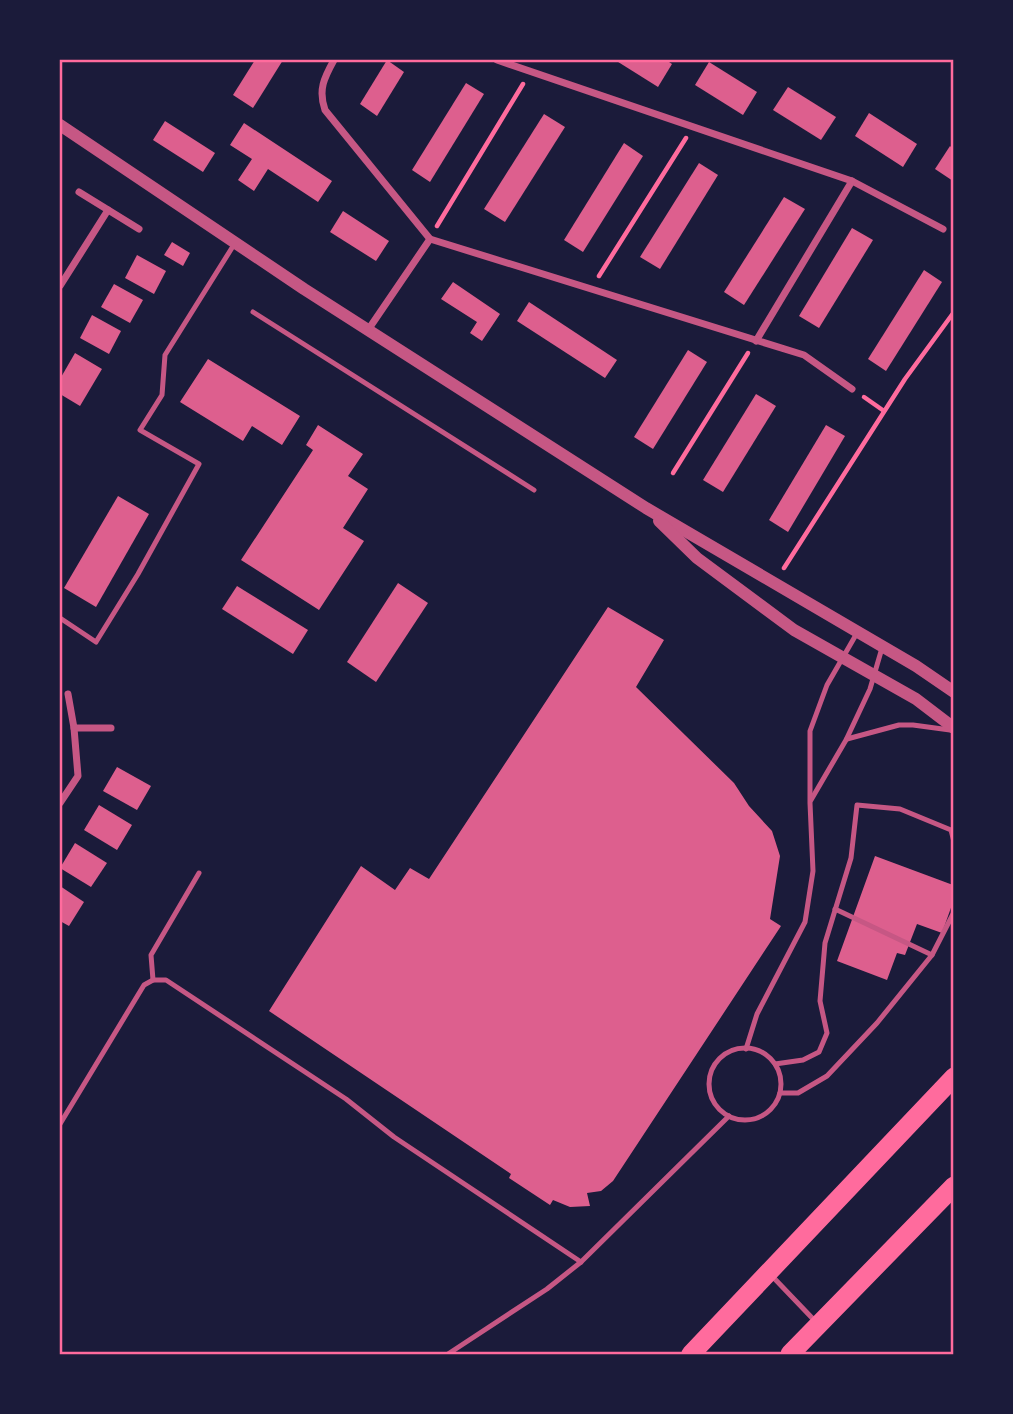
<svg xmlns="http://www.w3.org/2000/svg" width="1013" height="1414" font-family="'Titillium Web',sans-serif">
<rect width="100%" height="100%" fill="#1b1b3a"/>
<!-- building -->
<g fill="#dd5f8e">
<polygon points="255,60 283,60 253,108 233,95"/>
<polygon points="387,60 404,72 377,116 360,104"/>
<polygon points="615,60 666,60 672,64 658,87"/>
<polygon points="709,62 757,92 743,115 695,85"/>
<polygon points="466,83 484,94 430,182 412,170"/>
<polygon points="788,87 836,117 821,140 773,110"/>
<polygon points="869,113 917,144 903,167 855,136"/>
<polygon points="544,114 565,127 505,222 484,209"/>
<polygon points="165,121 215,153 203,172 153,140"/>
<polygon points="244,123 332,181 318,202 268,169 254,191 238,180 252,159 230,145"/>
<polygon points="624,143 643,156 583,252 564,240"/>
<polygon points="950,146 953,149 953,181 935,169"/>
<polygon points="699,163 718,175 660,269 640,257"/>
<polygon points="784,197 805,209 744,305 724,292"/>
<polygon points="343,211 389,241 376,261 330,232"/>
<polygon points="852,228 873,240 819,328 799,316"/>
<polygon points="172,242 190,253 183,266 164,255"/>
<polygon points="137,255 166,271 154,294 125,278"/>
<polygon points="924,270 942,282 886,371 868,359"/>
<polygon points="453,282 500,314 482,341 470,333 477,322 441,299"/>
<polygon points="114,284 143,300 130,323 101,307"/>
<polygon points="529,302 617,360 605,378 517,321"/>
<polygon points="92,315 121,331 109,354 80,338"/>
<polygon points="688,350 707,362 653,449 634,437"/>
<polygon points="75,353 102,369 80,406 60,394 60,379"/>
<polygon points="208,359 300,416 282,445 252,426 243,441 180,402"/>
<polygon points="756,394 776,406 723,492 703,480"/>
<polygon points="318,425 363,454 348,476 368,489 343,528 364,541 319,610 241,560 313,450 306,445"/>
<polygon points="826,425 845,436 788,532 769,520"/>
<polygon points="118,496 149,514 96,607 64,588"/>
<polygon points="398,583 428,603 376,682 347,662"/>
<polygon points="237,586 308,630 293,654 222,609"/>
<polygon points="608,607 664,640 636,687 734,783 749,806 772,831 780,856 770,919 781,926 613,1181 601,1191 587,1193 590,1206 570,1207 553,1200 550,1205 509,1178 511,1174 269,1011 361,866 395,890 410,868 429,879"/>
<polygon points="117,767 151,786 137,810 103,791"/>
<polygon points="99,805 132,825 117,850 84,830"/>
<polygon points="75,843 107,863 91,887 60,868"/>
<polygon points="875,856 953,885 953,902 942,933 917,924 905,955 897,953 887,980 837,961"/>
<polygon points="60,886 84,902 69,926 60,921"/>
</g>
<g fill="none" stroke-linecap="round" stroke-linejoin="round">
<!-- path -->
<g stroke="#ff6b9d" stroke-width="4.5">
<polyline points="437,226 523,84"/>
<polyline points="599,276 686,138"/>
<polyline points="864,397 884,411"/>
<polyline points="673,473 748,353"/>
<polyline points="784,568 905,379 954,312"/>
</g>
<!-- service -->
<g stroke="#c65784" stroke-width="5">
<polyline points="253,312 534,490"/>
<polyline points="60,618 96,642 138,574 199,464 140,430 162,395 165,355 235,243"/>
<polyline points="847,739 899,725 913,725 950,730"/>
<polyline points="811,800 846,740 870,689 882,648"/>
<polyline points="835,909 932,955"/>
<polyline points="153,980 151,955 199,873"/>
<circle cx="745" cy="1084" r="36"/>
<polyline points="746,1049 757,1014 805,922 813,871 810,803 810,731 827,685 857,633"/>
<polyline points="775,1064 803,1060 819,1052 827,1033 820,1001 825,943 851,858 857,805 900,809 951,830 954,842"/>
<polyline points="780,1093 798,1093 827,1076 877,1023 932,955 954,912"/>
<polyline points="60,1124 144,985 153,980 166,980 346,1099 394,1137 581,1262"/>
<polyline points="771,1275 815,1321"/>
<polyline points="448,1354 547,1289 581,1262 729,1116"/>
</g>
<!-- minor -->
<g stroke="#c65784" stroke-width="7">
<path d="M334,60C324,78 318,90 325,110L430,239L804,355L852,389"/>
<polyline points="497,60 852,181 943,229"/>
<polyline points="79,192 139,229"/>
<polyline points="60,286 108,210"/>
<polyline points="368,330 430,239"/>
<polyline points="756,341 852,181"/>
<polyline points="74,728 111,728"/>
<polyline points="60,803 78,776 74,728 68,694"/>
</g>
<!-- tertiary -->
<g stroke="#c65784" stroke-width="12">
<polyline points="60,125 304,289 646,508 916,666 954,692"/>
<polyline points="659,521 697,558 794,630 916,699 954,728"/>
</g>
<!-- trunk -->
<g stroke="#ff6b9d" stroke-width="19">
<polyline points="691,1354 954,1077"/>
<polyline points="790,1354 954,1186"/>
</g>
</g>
<!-- border -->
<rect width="1013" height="1414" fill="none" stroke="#1b1b3a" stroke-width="122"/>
<rect x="61" y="61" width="891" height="1292" fill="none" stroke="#ff6b9d" stroke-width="2.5"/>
</svg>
